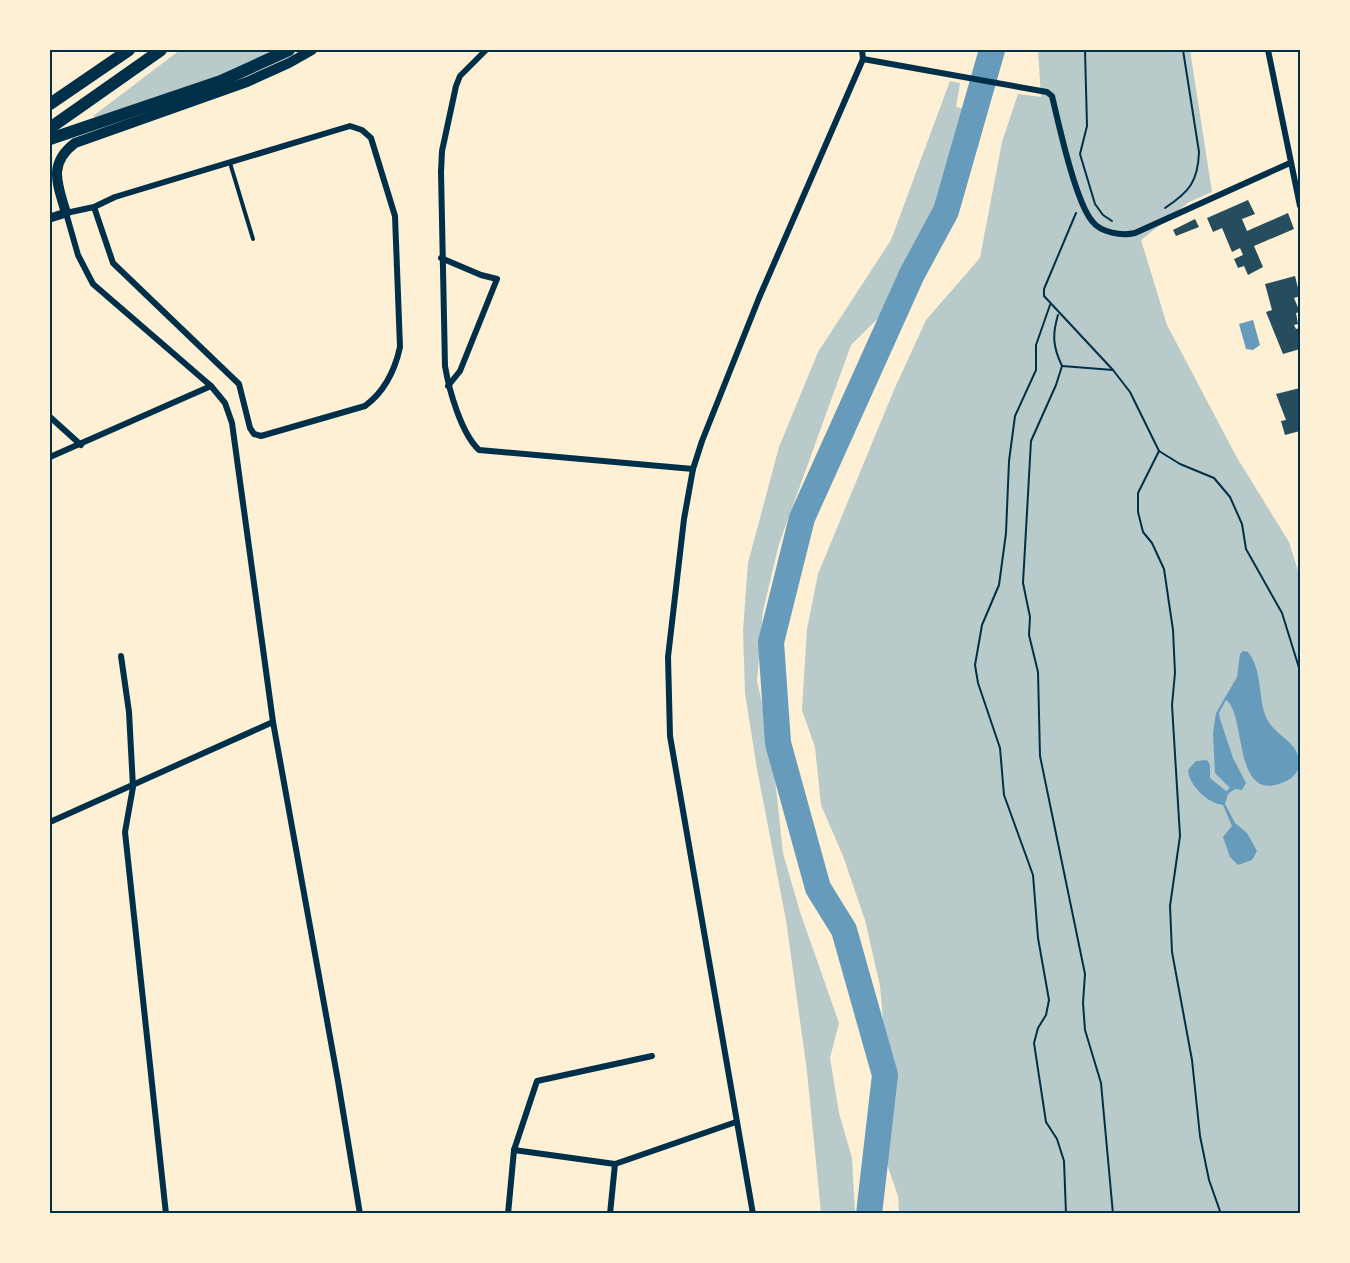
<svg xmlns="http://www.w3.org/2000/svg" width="1350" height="1263" font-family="'Source Sans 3',sans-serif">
<rect width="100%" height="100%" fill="#fdf0d5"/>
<!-- green -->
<g fill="#b9caca">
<polygon points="180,50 275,50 244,67 98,118 93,116"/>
<polygon points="1038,50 1190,50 1212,192 1189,202 1141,240 1167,325 1236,456 1289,542 1300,577 1300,1213 899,1213 898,1196 887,1164 891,1109 880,986 865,920 843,856 821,805 815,747 802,710 807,629 818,574 894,390 926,320 980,258 1002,142 1018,94 1041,97"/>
<polygon points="950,81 960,83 956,107 985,114 978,147 942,196 925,255 912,285 851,345 779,544 763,611 757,681 771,742 783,853 800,912 839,1023 830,1058 839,1113 852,1158 855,1213 821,1213 807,1071 786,920 757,769 745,693 743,630 748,563 779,447 818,352 891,240"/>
</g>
<!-- water -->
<g fill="#669bbc">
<polygon points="1253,320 1260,345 1253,350 1246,349 1239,324"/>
<path d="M1243,651L1248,652C1264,672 1257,702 1268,721C1279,739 1299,741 1300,766C1297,773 1292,779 1284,782C1232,805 1247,714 1226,700L1219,713L1220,719L1233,758L1246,783L1242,790L1235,789L1228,794L1225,804L1235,823L1247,833L1257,851L1252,860L1238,865L1230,857L1223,837L1232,826L1223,805C1209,804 1189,786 1188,770L1196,761L1207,760L1210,765V778L1226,791L1230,788L1215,773L1213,733L1216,713L1237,677L1240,654Z"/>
</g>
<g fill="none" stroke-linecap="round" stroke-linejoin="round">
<!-- river -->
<polyline stroke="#669bbc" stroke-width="26" points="869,1214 885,1075 844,930 818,888 778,743 771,642 802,518 912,274 946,211 992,50"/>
</g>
<!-- building -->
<g fill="#264d5e">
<polygon points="1248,200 1255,214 1242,219 1247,231 1288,213 1294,229 1254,246 1263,267 1248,275 1244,266 1238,268 1234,259 1243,255 1240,248 1232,252 1222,228 1213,232 1207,218"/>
<polygon points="1195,219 1199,227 1176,236 1173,230"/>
<polygon points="1295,276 1300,296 1294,298 1300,312 1296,313 1298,324 1294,325 1296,329 1300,328 1300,349 1283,354 1266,312 1272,310 1265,284"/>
<polygon points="1300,388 1300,431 1285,435 1281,421 1286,420 1276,394"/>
</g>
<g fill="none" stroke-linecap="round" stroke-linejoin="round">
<!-- path -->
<g stroke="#003049" stroke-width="2">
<polyline points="1085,50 1087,126 1080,154 1095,204 1103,215 1112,221"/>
<path d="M1165,208C1189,192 1198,182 1199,152L1183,50"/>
<polyline points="1076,213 1044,289 1044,296 1113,370 1130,392 1159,451 1138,493 1138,512 1143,532 1152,543 1164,569 1173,630 1175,673 1172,705 1180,836 1170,906 1172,952 1192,1060 1200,1136 1209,1180 1221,1214"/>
<polyline points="1050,305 1036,345 1036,370 1015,416 1009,461 1006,533 999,585 982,625 975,665 978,683 1000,748 1004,795 1033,875 1038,938 1049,1000 1046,1015 1038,1028 1034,1043 1046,1122 1057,1139 1064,1161 1066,1214"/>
<path d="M1058,315C1052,335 1053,347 1062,366L1056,385L1031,441L1023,583L1030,617L1029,635L1038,672L1040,756L1085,974L1083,1003L1085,1030L1101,1083L1113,1214"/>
<polyline points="1062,366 1113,370"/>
<polyline points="1159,451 1180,464 1214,478 1230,497 1242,524 1246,549 1282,613 1300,671"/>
</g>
<!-- service -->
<polyline stroke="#003049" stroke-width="4" points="230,163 253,239"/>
<!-- minor -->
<g stroke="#003049" stroke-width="6">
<path d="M486,50L460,76L456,86L442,151L441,172L445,366C449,390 461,433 479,450L693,469"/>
<polyline points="1268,50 1300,206"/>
<path d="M863,59L1047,92L1052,96C1059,125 1075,200 1092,221C1101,233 1122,236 1135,233L1290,163"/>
<path d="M94,207L113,263L239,384L250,428L254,434L261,436L365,406C384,392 395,370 400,347L395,216L371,138L362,130L350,126L115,197L94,207L66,213L78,255L93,284L211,386L225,403L232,423L273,722L338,1081L360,1214"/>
<polyline points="441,258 481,275 497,279 460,371 448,386"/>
<polyline points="50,417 81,445"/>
<polyline points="50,457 211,386"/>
<polyline points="121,656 129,712 133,787 125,832 166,1214"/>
<polyline points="50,822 273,722"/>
<polyline points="615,1164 514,1150 537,1081 652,1056"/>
<polyline points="508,1214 514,1150"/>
<polyline points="610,1214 615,1164 736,1122"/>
<polyline points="753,1214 670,736 668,657 684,519 693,469 702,441 759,298 863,59 862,50"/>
</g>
<!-- tertiary -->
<polyline stroke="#003049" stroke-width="9" points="50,218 66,213"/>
<!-- secondary -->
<path stroke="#003049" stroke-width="10" d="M66,213C58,185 47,164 75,143L247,82L289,63L312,50"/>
<!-- trunk -->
<g stroke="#003049" stroke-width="12">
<polyline points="50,104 129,50"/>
<polyline points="50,128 161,50"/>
<polyline points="50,139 221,81 289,50"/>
</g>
</g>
<!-- border -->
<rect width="1350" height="1263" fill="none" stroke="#fdf0d5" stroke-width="102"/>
<rect x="51" y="51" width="1248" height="1161" fill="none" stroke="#003049" stroke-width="2"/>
</svg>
